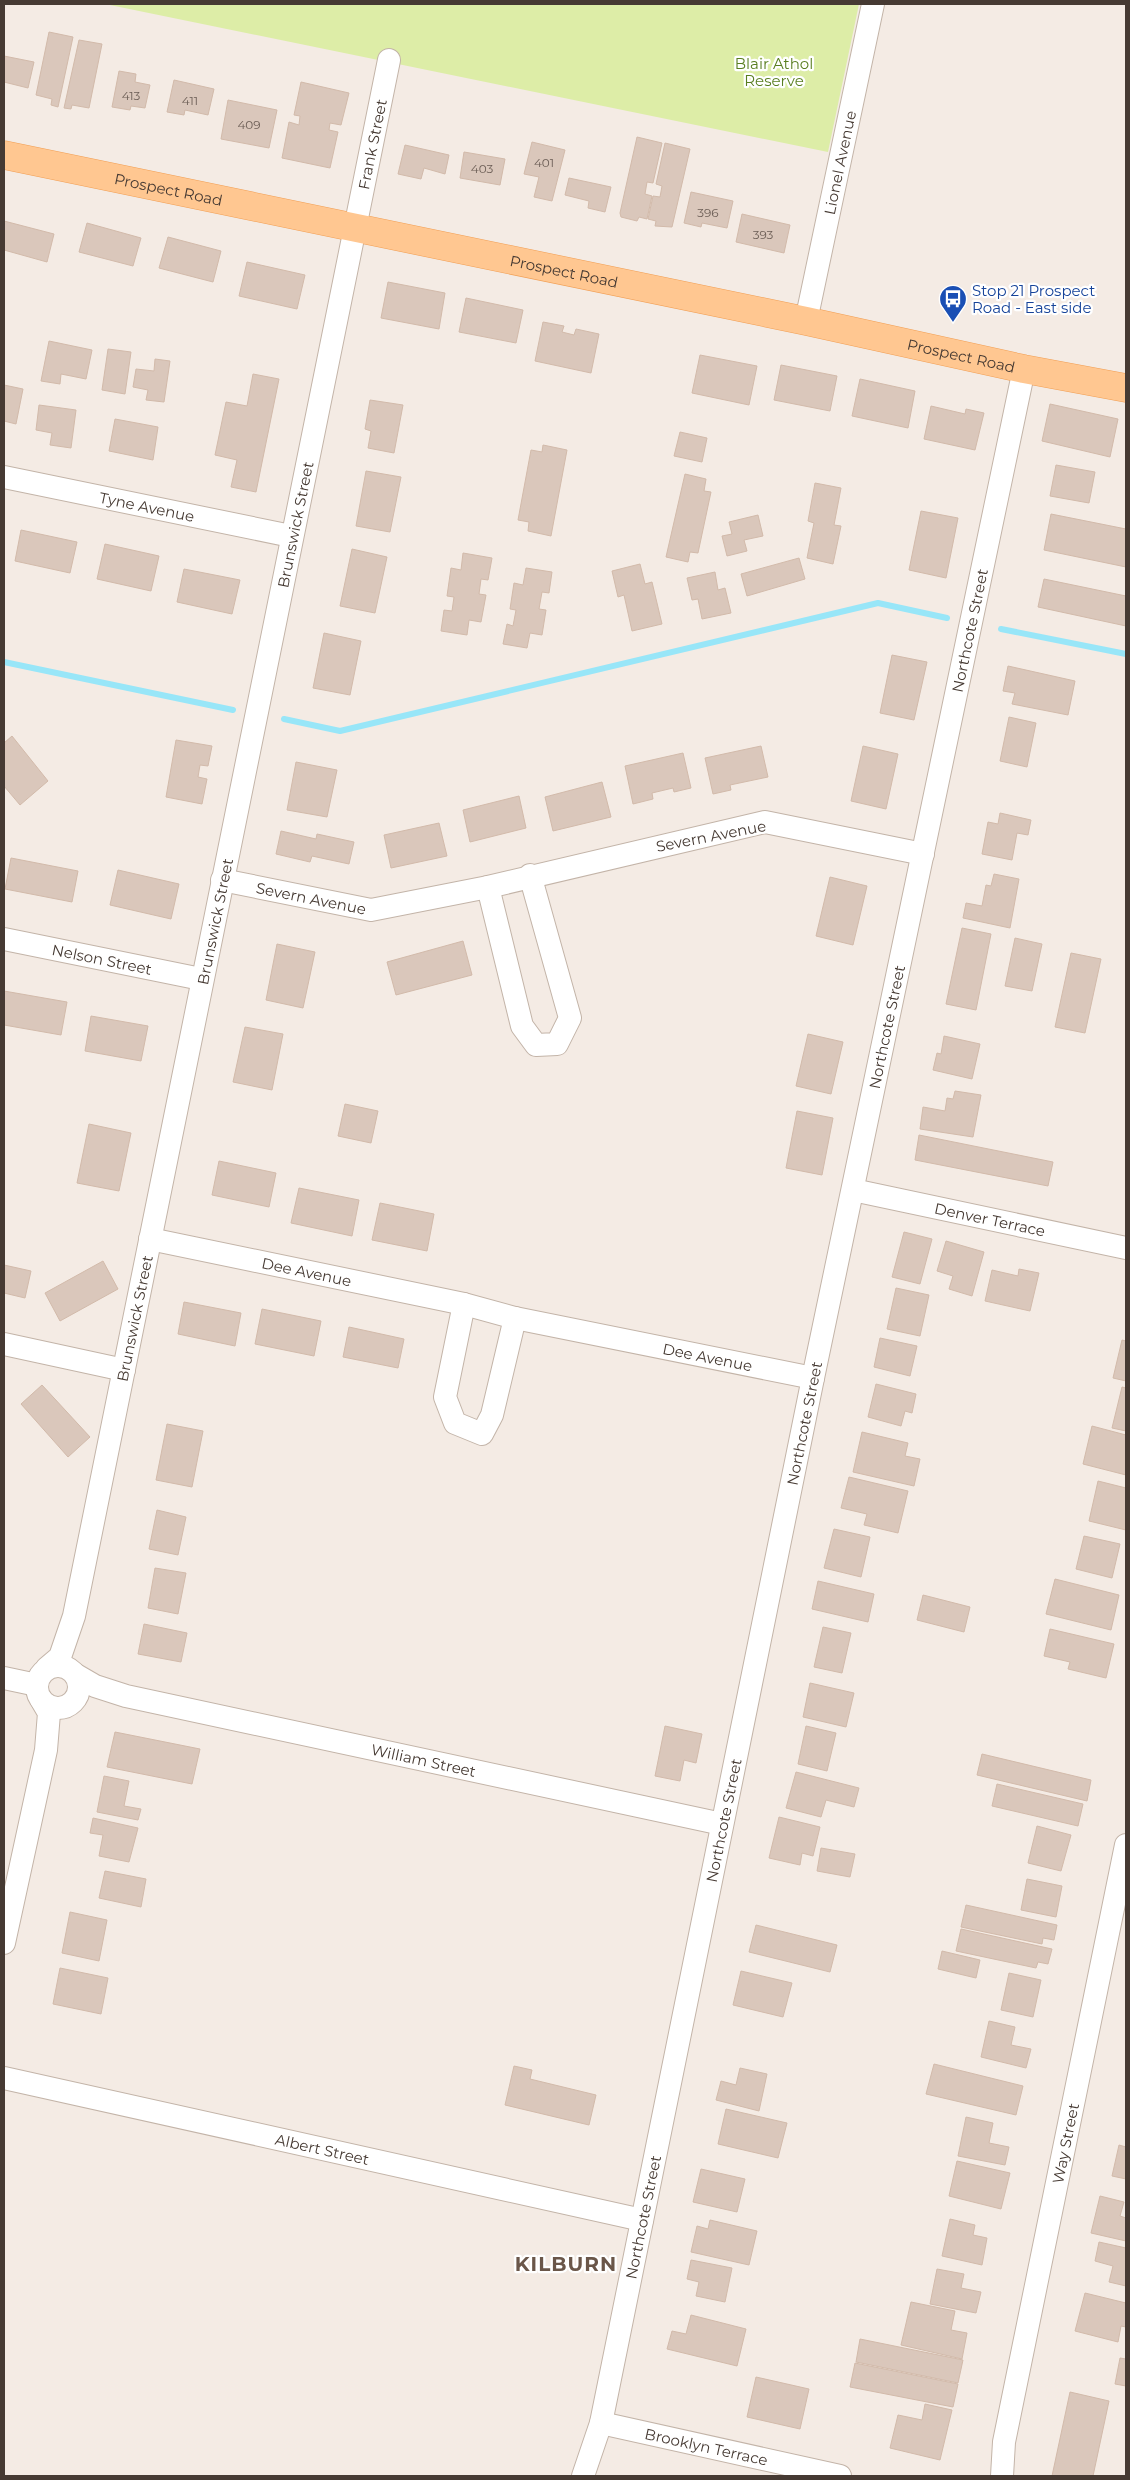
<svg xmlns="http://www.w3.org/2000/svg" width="1130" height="2480" font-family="Montserrat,sans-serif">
<rect width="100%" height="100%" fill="#f4ebe4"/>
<!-- green -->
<polygon fill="#ddeda7" points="105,4 859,4 828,152"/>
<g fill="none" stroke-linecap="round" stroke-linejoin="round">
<!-- stream -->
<g stroke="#98e6f8" stroke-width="6">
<polyline points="1001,629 1126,654"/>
<polyline points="4,662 233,710"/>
<polyline points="284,719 340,731 878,603 947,618"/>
</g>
</g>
<!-- building -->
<g fill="#dac7bb" stroke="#d2baaa">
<polygon points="49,32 73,37 58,107 51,105 52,99 36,95"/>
<polygon points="79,40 102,44 89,108 72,105 71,109 64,108"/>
<polygon points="4,56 34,62 28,88 4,82"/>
<polygon points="119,71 136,74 135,82 150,85 145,108 131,106 130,110 112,107"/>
<polygon points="174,80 214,89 208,115 185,110 184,115 167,112"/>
<polygon points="301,82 349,93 341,125 330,123 329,130 338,132 330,168 282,158 289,122 299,125 300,116 294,115"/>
<polygon points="228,100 277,110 269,148 221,139"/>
<polygon points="637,137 662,143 653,183 647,182 645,194 652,196 647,219 639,217 637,221 621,217 620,213"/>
<polygon points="532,142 565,150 552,201 534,197 539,177 524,174"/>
<polygon points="665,143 690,149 672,227 655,226 656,221 648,219 653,196 660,197 662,186 656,184"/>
<polygon points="405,145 449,155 445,174 424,168 421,179 398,174"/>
<polygon points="464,152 505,159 500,185 460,178"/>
<polygon points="569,178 611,187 605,212 588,208 589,201 565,195"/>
<polygon points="691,192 733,201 727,228 702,223 701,227 684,223"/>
<polygon points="742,214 790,225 784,253 736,242"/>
<polygon points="4,221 54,234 47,262 4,250"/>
<polygon points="87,223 141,238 133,266 79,252"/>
<polygon points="168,237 221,251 213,282 159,268"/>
<polygon points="247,262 305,275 297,309 239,296"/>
<polygon points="388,282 445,293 439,329 381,318"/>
<polygon points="466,298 523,310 516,343 459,332"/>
<polygon points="543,322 564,326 562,332 574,335 576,329 599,334 591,373 535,361"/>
<polygon points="49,341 92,350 86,379 61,374 60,384 41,381"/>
<polygon points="108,349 131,352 125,394 102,390"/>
<polygon points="700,355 757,366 749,405 692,393"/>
<polygon points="155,359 170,361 164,402 146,400 148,390 133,387 136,369 154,371"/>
<polygon points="781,365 837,376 830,411 774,400"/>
<polygon points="253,374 279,379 256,492 231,487 237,460 215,455 226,402 247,406"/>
<polygon points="860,379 915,391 908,428 852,416"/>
<polygon points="4,385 23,389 16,424 4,421"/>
<polygon points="370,400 403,405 394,453 368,448 371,431 365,429"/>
<polygon points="1050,404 1118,419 1110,457 1042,441"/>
<polygon points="39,405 76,410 71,448 50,445 52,433 36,430"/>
<polygon points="931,406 965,414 966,409 984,413 975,450 924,439"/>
<polygon points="115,419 158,427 153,460 109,451"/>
<polygon points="680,432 707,438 702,462 674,456"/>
<polygon points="543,445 567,450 551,536 528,531 529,522 518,520 531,450 542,452"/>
<polygon points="1056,465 1095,472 1089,503 1050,496"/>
<polygon points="366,471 401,477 390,532 356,526"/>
<polygon points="685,474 706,479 704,491 711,492 698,553 690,552 688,562 666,557"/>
<polygon points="815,483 841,488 834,525 841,526 833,564 807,558 814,523 808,521"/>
<polygon points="921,511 958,518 946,578 909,570"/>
<polygon points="1051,514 1126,529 1126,567 1044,550"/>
<polygon points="758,515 763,536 744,540 747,551 727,556 722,536 732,534 729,522"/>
<polygon points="21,530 77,542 70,573 15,561"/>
<polygon points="105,544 159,556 151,591 97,579"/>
<polygon points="352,549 387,557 375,613 340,606"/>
<polygon points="463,553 492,558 488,580 481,579 479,594 486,595 481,622 469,620 467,635 441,631 444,610 452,611 454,597 447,596 451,568 461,570"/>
<polygon points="799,558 805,579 747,596 741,574"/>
<polygon points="640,564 645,584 652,582 662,624 632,631 624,595 618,597 612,571"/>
<polygon points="526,568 552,572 549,593 542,592 539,609 546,610 542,635 530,633 527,648 503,644 507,624 513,626 516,610 510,609 514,583 523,585"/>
<polygon points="184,569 240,580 232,614 177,602"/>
<polygon points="715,572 718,590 725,588 731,613 702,619 698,599 692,600 687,578"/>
<polygon points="1044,579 1126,596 1126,626 1038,607"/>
<polygon points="324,633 361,641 350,695 313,688"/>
<polygon points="892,655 927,662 914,720 880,713"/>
<polygon points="1008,666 1075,681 1068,715 1012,704 1015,693 1003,691"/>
<polygon points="1009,717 1036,723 1027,767 1000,761"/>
<polygon points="12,736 48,781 20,805 4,786 4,743"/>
<polygon points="176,740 212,746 208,766 200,765 198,777 207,779 202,804 166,797"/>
<polygon points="761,746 768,777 730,785 731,790 713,794 705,758"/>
<polygon points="863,746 898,754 886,809 851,801"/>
<polygon points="683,753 691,788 674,792 673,788 652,793 653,799 633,804 625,766"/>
<polygon points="296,762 337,770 327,817 287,810"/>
<polygon points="602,782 611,817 553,831 545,797"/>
<polygon points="519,796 526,828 470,842 463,810"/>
<polygon points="1000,813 1031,820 1028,835 1017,833 1012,860 982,854 988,822 998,824"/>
<polygon points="439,823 447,856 391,868 384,835"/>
<polygon points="281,831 316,839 317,834 354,842 349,864 312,856 310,862 276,854"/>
<polygon points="11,858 78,871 72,902 5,889"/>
<polygon points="118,870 179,884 171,919 110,905"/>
<polygon points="994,874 1019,879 1010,928 963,918 966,903 982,906 986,885 991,886"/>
<polygon points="830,877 867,886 853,945 816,936"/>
<polygon points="962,928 991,934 976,1010 946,1004"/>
<polygon points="1015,938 1042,944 1032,991 1005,986"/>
<polygon points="463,941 472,975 396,995 387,962"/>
<polygon points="277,944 315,952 303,1008 266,1000"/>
<polygon points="1071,953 1101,959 1085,1033 1055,1027"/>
<polygon points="4,991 67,1002 61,1035 4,1025"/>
<polygon points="91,1016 148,1026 141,1061 85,1051"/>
<polygon points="245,1027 283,1034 272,1090 233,1082"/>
<polygon points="808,1034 843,1042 831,1094 796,1086"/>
<polygon points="944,1036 980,1044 972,1079 933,1070 937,1053 941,1054"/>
<polygon points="955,1091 981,1095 973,1137 920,1129 923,1107 945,1111 947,1098 953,1099"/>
<polygon points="345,1104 378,1111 371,1143 338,1136"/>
<polygon points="797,1111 833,1118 822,1175 786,1168"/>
<polygon points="89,1124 131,1133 119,1191 77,1183"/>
<polygon points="919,1135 1053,1162 1048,1186 915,1160"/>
<polygon points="219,1161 276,1173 269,1207 212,1195"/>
<polygon points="299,1188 359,1200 352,1236 291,1223"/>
<polygon points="380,1203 434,1214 427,1251 372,1240"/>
<polygon points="904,1232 932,1239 920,1284 892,1277"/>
<polygon points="946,1241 984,1252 972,1296 949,1289 953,1276 937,1271"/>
<polygon points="103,1261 118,1289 60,1321 45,1293"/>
<polygon points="4,1265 31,1271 25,1298 4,1293"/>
<polygon points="1019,1269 1039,1273 1030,1311 985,1301 992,1270 1018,1276"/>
<polygon points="896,1288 929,1295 920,1336 887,1329"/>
<polygon points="184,1302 241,1313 235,1346 178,1334"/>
<polygon points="262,1309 321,1321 314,1356 255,1344"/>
<polygon points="349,1327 404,1339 398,1368 343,1357"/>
<polygon points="880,1338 917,1346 910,1376 874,1367"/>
<polygon points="1122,1340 1126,1341 1126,1381 1113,1378"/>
<polygon points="876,1384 916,1394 912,1413 905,1411 901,1426 868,1417"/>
<polygon points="42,1385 90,1437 68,1457 21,1404"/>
<polygon points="1122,1387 1126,1388 1126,1431 1112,1428"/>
<polygon points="167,1424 203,1431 192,1487 156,1480"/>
<polygon points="1092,1426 1126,1435 1126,1475 1083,1464"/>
<polygon points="862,1432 908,1443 905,1456 920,1459 914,1486 853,1472"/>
<polygon points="849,1477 908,1491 898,1533 864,1525 867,1514 841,1508"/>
<polygon points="1098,1481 1126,1488 1126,1530 1089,1521"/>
<polygon points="157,1510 186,1517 178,1555 149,1549"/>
<polygon points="834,1529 870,1537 861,1577 824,1568"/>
<polygon points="1084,1536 1120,1544 1112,1578 1076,1569"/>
<polygon points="155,1568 186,1573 178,1614 148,1608"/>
<polygon points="1055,1579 1119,1595 1111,1630 1046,1614"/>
<polygon points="818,1581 874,1594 868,1622 812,1609"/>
<polygon points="923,1595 970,1607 964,1632 917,1620"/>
<polygon points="144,1624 187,1633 181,1662 138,1654"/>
<polygon points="823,1627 851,1633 842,1673 814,1667"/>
<polygon points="1050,1629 1114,1644 1106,1678 1068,1669 1070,1662 1044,1656"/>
<polygon points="810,1683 854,1693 846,1727 803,1717"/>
<polygon points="665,1726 702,1734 696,1763 684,1760 680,1781 655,1776"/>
<polygon points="806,1726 836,1733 827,1771 798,1764"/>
<polygon points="115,1732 200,1749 192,1784 107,1767"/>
<polygon points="982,1754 1091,1780 1087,1801 977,1775"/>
<polygon points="796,1772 859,1788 854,1807 826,1800 821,1817 786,1808"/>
<polygon points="104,1776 129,1781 124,1806 141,1809 138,1820 97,1812"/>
<polygon points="997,1784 1083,1804 1078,1826 992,1806"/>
<polygon points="779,1817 820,1827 813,1856 802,1853 800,1865 769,1858"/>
<polygon points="93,1818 138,1828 129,1862 99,1856 103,1835 90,1833"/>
<polygon points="1037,1826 1071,1835 1061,1871 1028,1863"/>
<polygon points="821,1848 855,1854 850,1877 817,1871"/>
<polygon points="105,1871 146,1879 141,1907 99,1898"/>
<polygon points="1027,1879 1062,1886 1056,1917 1021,1910"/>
<polygon points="966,1905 1057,1925 1054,1940 1043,1938 1042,1944 961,1927"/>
<polygon points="70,1912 107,1920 99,1961 62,1953"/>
<polygon points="756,1925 837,1945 830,1972 749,1952"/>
<polygon points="961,1929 1052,1949 1048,1964 1038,1962 1036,1968 956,1951"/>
<polygon points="942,1951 980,1960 976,1978 938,1969"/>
<polygon points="60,1968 108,1978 101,2014 53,2004"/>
<polygon points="741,1971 792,1983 783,2017 733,2005"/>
<polygon points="1009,1973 1041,1980 1033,2017 1001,2010"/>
<polygon points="989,2021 1015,2027 1011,2045 1031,2049 1026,2068 981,2057"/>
<polygon points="934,2064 1023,2086 1016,2115 926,2094"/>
<polygon points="514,2066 532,2070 530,2079 596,2095 589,2125 505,2105"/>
<polygon points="740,2068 767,2074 759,2111 716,2100 721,2081 736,2085"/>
<polygon points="726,2109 787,2123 778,2158 718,2144"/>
<polygon points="966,2117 993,2123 989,2143 1009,2147 1005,2165 958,2156"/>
<polygon points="1119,2145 1126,2147 1126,2179 1112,2176"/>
<polygon points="957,2161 1010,2173 1001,2209 949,2196"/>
<polygon points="701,2169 745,2179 737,2212 693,2202"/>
<polygon points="1100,2196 1124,2202 1120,2216 1126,2218 1126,2241 1091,2233"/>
<polygon points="950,2219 975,2225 973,2235 987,2238 982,2265 942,2256"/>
<polygon points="710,2220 757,2231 749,2265 691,2252 697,2226 708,2229"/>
<polygon points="1099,2242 1126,2248 1126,2286 1109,2282 1113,2266 1095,2261"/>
<polygon points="691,2260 732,2268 725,2302 696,2296 699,2282 687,2279"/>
<polygon points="937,2269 964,2274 961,2288 981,2292 976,2313 930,2304"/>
<polygon points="1085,2293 1126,2303 1126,2327 1121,2326 1118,2342 1075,2331"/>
<polygon points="911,2302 955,2311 951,2330 967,2333 962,2359 901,2345"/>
<polygon points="691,2315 746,2329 737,2366 667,2349 672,2331 686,2334"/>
<polygon points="860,2339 963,2360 958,2383 856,2362"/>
<polygon points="1120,2358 1126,2359 1126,2386 1115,2384"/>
<polygon points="855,2363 958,2384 953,2407 850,2387"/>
<polygon points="756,2377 809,2389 800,2429 747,2417"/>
<polygon points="1070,2392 1109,2401 1093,2476 1052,2476"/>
<polygon points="925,2404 952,2410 940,2460 890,2448 898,2415 922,2420"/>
</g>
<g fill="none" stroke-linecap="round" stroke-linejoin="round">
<defs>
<g id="minor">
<path id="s1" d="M806,321L873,4"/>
<path id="s2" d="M4,477L291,536"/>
<path id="s3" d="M222,880L371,910L488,887L765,822L923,854"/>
<polyline points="488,887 522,1026 536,1045 557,1044 570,1018 530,875"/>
<path id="s4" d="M4,939L201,979"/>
<path id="s5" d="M853,1190L1126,1248"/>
<path id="s6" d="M150,1239L464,1304L515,1318L813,1378"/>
<polyline points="464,1304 445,1397 455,1423 482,1434 492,1415 515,1318"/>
<polyline points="4,1344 124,1370"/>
<circle cx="58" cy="1687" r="21"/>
<path id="s7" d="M47,1668L60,1657L74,1616L389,60"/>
<path id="s8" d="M76,1675L95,1686L126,1696L722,1824"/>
<polyline points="4,1678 37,1685"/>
<polyline points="4,1943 46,1750 49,1713 42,1701"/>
<path id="s9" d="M4,2078L642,2220"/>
<path id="s10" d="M601,2423L840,2476"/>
<path id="s11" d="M583,2476L601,2423L813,1378L1024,369"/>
<path id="s12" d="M1002,2476L1004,2442L1126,1845"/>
</g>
<g id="major">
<path id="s13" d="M4,155L806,321L1024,369L1126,388"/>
</g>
</defs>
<!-- minor casing -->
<use href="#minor" stroke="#c3b4a8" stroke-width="24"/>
<!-- major casing -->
<use href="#major" stroke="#f19f55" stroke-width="29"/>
<!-- minor -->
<use href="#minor" stroke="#fff" stroke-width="22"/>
<!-- major -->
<use href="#major" stroke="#ffc791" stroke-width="28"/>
</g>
<!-- icons -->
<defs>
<symbol id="bus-pin" viewBox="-11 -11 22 30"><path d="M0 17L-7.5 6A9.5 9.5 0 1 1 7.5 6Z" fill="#1a4fb4" stroke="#fff"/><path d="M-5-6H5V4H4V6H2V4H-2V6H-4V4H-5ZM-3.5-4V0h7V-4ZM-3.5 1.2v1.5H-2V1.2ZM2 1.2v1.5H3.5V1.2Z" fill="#fff"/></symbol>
</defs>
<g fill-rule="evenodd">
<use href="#bus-pin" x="937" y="283" width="32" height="43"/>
</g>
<g text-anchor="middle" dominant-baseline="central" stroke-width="4.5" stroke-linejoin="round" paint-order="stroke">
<!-- number labels -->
<g font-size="12" fill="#6b5d55">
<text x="131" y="95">413</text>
<text x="190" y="100">411</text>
<text x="249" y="124">409</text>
<text x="544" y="162">401</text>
<text x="482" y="168">403</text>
<text x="708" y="212">396</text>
<text x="763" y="234">393</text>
</g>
<!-- park labels -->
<g font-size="15" fill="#597e20" stroke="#fff">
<text x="774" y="63">Blair Athol<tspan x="774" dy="17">Reserve</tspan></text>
</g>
<!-- street labels -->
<g font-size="15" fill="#463a33" stroke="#fff">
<text stroke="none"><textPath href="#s7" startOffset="1562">Frank Street</textPath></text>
<text stroke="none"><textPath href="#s1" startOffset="162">Lionel Avenue</textPath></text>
<text stroke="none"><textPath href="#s13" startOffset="168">Prospect Road</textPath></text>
<text stroke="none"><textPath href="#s13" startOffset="572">Prospect Road</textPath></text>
<text stroke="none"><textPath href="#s13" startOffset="978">Prospect Road</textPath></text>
<text stroke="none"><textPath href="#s2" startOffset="146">Tyne Avenue</textPath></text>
<text stroke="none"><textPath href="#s7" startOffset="1174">Brunswick Street</textPath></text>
<text stroke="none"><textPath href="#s11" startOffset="1886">Northcote Street</textPath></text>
<text transform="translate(711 836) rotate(-11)">Severn Avenue</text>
<text stroke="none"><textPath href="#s3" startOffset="91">Severn Avenue</textPath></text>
<text stroke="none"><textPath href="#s7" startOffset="769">Brunswick Street</textPath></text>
<text stroke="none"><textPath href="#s4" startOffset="100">Nelson Street</textPath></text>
<text stroke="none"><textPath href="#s11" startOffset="1481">Northcote Street</textPath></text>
<text stroke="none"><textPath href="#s5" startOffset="140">Denver Terrace</textPath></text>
<text stroke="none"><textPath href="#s6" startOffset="160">Dee Avenue</textPath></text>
<text stroke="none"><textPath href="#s7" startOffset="364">Brunswick Street</textPath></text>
<text stroke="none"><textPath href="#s6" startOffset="570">Dee Avenue</textPath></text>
<text stroke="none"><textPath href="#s11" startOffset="1076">Northcote Street</textPath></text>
<text stroke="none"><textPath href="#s8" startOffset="359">William Street</textPath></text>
<text stroke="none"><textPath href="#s11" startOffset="671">Northcote Street</textPath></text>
<text stroke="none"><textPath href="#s12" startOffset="339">Way Street</textPath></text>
<text stroke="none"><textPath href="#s9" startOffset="326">Albert Street</textPath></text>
<text stroke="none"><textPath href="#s11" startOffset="266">Northcote Street</textPath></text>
<text stroke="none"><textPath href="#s10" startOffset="108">Brooklyn Terrace</textPath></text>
</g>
<!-- transit labels -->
<g font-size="15" fill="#164399" stroke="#fff" text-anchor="start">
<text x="972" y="290">Stop 21 Prospect<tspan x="972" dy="17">Road - East side</tspan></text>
</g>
<!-- district labels -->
<g font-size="20" font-weight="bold" letter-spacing="1" fill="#6a5649" stroke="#fff">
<text x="566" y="2264">KILBURN</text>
</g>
</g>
<!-- border -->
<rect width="1130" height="2480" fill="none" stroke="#463a33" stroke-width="10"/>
</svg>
